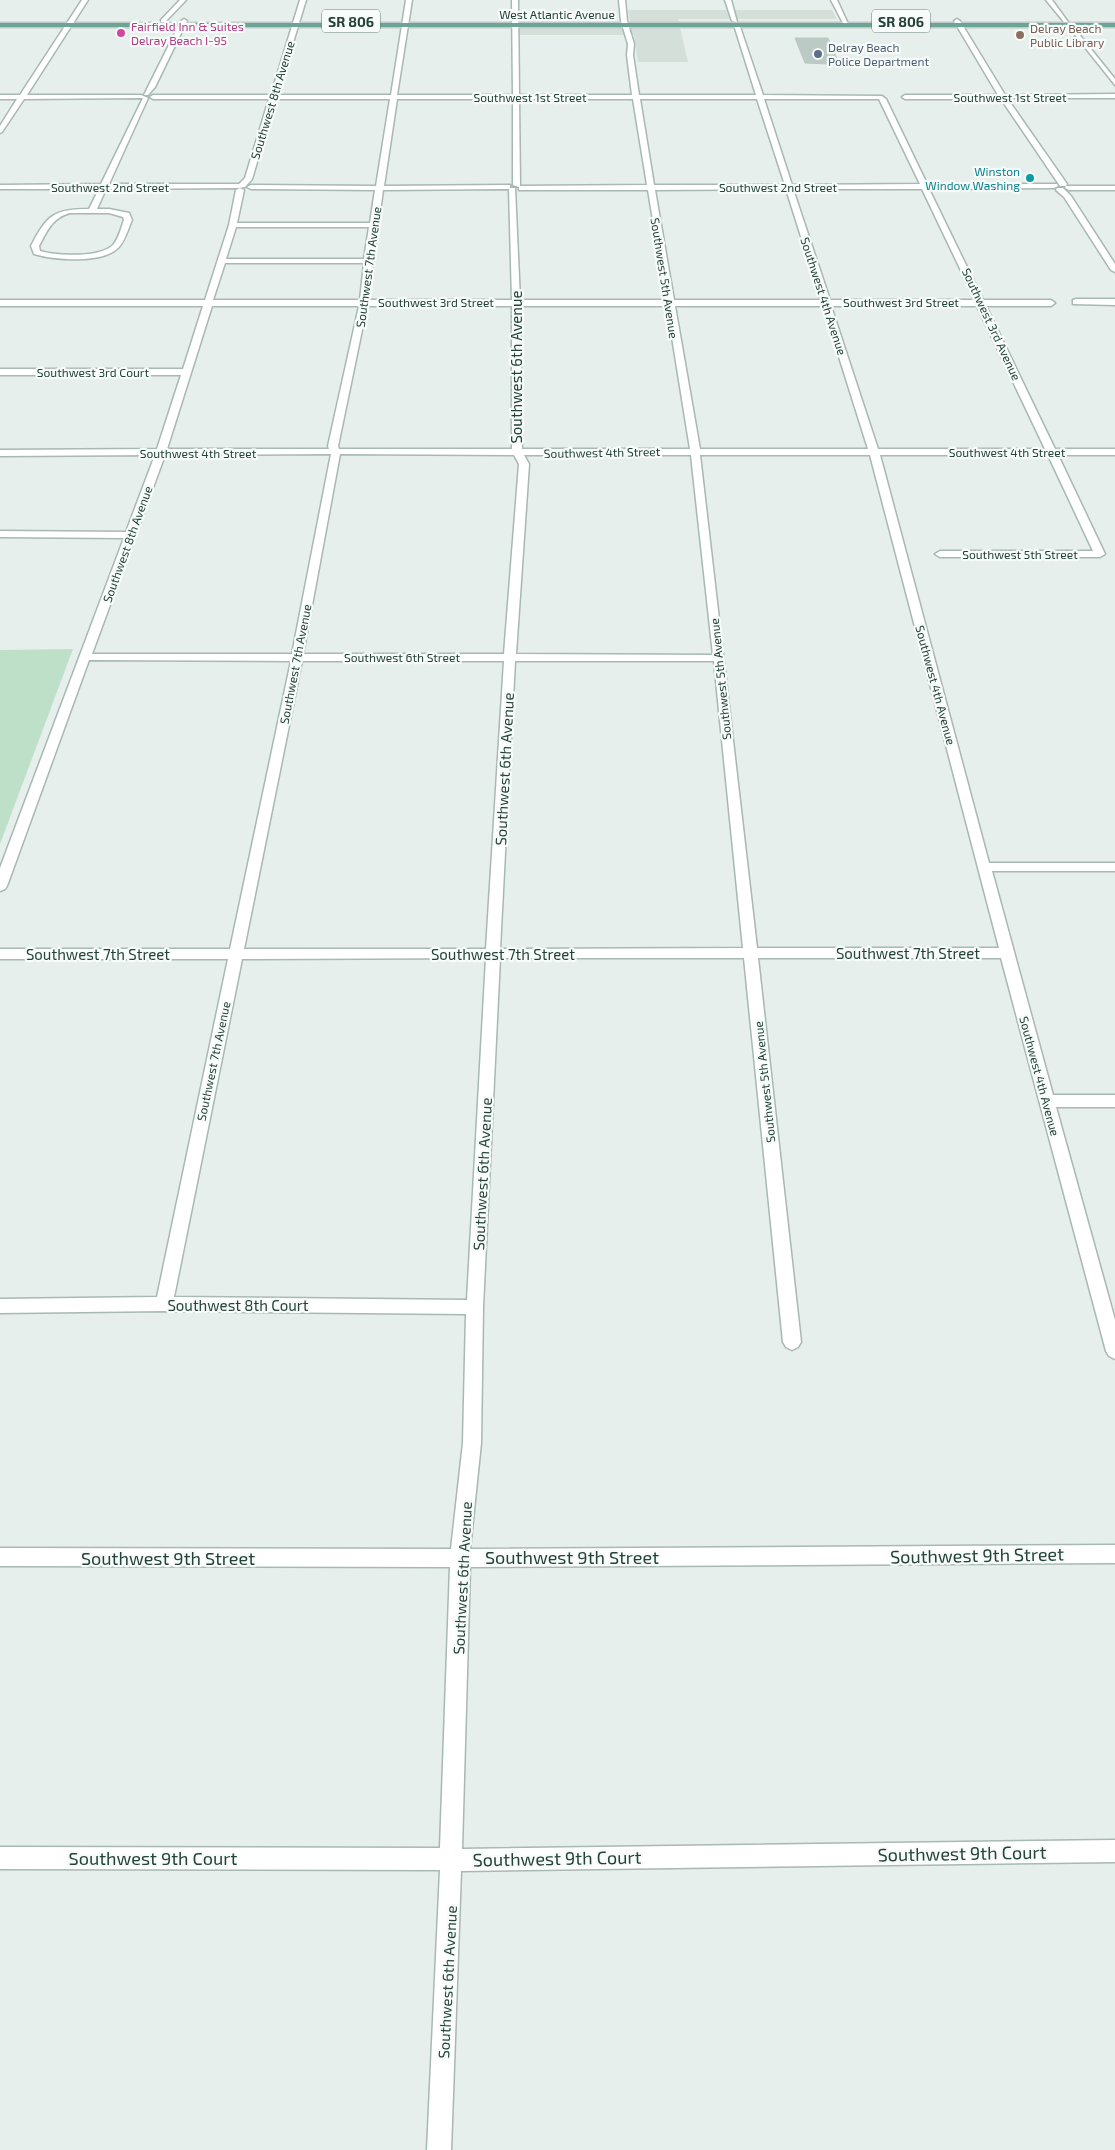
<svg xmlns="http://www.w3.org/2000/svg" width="1115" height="2150" font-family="'Exo 2',sans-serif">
<rect width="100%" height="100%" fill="#e6efeb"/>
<!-- built -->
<polygon fill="#d4dfda" points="628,10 832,10 837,19 678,19 688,62 638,62 634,35 519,35 520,28 631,27"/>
<!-- green -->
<polygon fill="#bfe0c8" points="73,649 0,844 0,650"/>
<!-- building -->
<polygon fill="#bbcac4" stroke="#b8c9c2" points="795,38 828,38 837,59 834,59 835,63 828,63 828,64 805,63"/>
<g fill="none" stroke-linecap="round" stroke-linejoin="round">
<defs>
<g id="minor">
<path d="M82,0H88L27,95H141L148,98L109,184H239L245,178L269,99H153L150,97L153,95H271L300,0H306L277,95H391L406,0H412L397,95H513L512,0H518L519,95H632L627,55L628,44L621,21L619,0H625L627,21L634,44L633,55L639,95H756L734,25L739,24L763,95L882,96L886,99L927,184H1057L1058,186L1054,188L929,189L983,300H1051L1055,303L1051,306H986L1055,449H1115V455H1058L1105,554L1100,557H940L935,554L940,551H1093L1048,455H880L989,863H1115V871H992L1053,1095H1115V1107H1056L1115,1320V1359L1109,1356L1106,1351L1001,958H758L801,1342L798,1347L792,1350L786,1347L783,1342L744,958H500L483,1307L481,1443L470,1549L1115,1545V1563L470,1567L462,1849L1115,1840V1862L461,1871L451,2150H427L440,1870L0,1869V1847L440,1848L450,1567L0,1566V1548L451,1549L463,1443L466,1314L164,1311L0,1313V1299L157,1297L228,959H0V949H230L291,661L89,660L7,886L5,889L0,891V868L124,538L0,537V531L126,532L155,455L0,456V450L157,449L181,375H0V369H183L203,306H0V300H205L229,225L236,190L240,188L244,190L237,223H370L375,190L251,189L247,187L251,185L376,186L390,99H276L252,179L245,187L238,188L106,189L97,209H109L129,213L132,220C128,229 125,241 118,248C102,264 54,260 34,254L31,246C47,215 54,209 89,209L99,189H0V185L101,184L143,98L24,99L2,132L0,133V126L17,99H0V95H20ZM397,99H513V185L519,187V190H648L666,300H520L515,188H510V185H507L384,186ZM519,99H633L647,185L520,186ZM640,99H757L785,185H654ZM764,99H879L920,184L792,185ZM509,189L512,300H368L383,190ZM786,189L821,300H674L655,190ZM793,189H922L975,300H830ZM70,213H109L123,217L124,220C121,228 119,238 113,245C100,258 57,256 40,251L39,246C47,231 52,218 70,213ZM236,227H369L364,259H226ZM225,263H364L360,300H213ZM212,306H359L328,446L329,449H167ZM367,306H512V449H339L338,446ZM520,306H667L690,449H522ZM675,306H823L868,449H700ZM831,306H977L1045,449H878ZM331,454L292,654H92L165,455ZM340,454L514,455L519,464L504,654H303ZM524,455H691L713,655L516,654L529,464ZM700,455H870L999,948H757ZM302,661H504L486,949H244ZM515,661H714L743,948L500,949ZM486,958L467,1300L174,1297L242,959Z"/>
<polygon points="180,0 186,0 165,22 161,22 161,20"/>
<polygon points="725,0 731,0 737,22 732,21"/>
<polygon points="831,0 837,0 849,26 844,25"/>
<polygon points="1046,0 1052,0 1068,22 1064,22"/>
<polygon points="184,19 187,21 155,87 148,95 144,95 181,21"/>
<polygon points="957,19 960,21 1005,95 1115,94 1115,98 1007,98 1067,184 1066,186 1060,186 1001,99 905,99 902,97 905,95 998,95 954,21"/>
<polygon points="1070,23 1115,79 1115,85 1068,26"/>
<polygon points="1066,186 1115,186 1115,190 1069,190 1065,188"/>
<polygon points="1057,188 1063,188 1071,196 1115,264 1115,272 1111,270 1064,197 1056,190"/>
<polygon points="1076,299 1115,299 1115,305 1073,304 1073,300"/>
</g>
<rect id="primary" x="0" y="23" width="1115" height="4"/>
</defs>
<!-- minor casing -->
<use href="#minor" stroke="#a8b8b2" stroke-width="3"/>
<!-- primary casing -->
<use href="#primary" stroke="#c2cac8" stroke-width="3"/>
<!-- minor -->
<use href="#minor" fill="#fff" fill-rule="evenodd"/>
<!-- primary -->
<use href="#primary" fill="#6aa596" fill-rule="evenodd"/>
</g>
<!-- markers -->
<circle fill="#d1479c" stroke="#f7fbf9" stroke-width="2" cx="121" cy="33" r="5"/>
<circle fill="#8d6e63" stroke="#f7fbf9" stroke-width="2" cx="1020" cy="35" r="5"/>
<circle fill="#5c6f8a" stroke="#f7fbf9" stroke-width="2" cx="818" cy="54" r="5"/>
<circle fill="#0f9aa8" stroke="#f7fbf9" stroke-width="2" cx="1030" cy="178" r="5"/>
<g text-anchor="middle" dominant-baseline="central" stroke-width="4.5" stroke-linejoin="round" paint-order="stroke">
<!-- far-street labels -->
<g font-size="12" fill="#24423a" stroke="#f7fbf9">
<text x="557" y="14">West Atlantic Avenue</text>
<text x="530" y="97">Southwest 1st Street</text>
<text x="1010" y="97">Southwest 1st Street</text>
<text transform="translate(272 100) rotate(-73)">Southwest 8th Avenue</text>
<text x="110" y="187">Southwest 2nd Street</text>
<text x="778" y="187">Southwest 2nd Street</text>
<text transform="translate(368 267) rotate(-82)">Southwest 7th Avenue</text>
<text transform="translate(665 278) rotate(81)">Southwest 5th Avenue</text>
<text transform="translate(824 296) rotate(72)">Southwest 4th Avenue</text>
<text x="436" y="302">Southwest 3rd Street</text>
<text x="901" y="302">Southwest 3rd Street</text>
<text transform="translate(992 324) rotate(65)">Southwest 3rd Avenue</text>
<text x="93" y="372">Southwest 3rd Court</text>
<text transform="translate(602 452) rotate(-1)">Southwest 4th Street</text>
<text x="1007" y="452">Southwest 4th Street</text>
<text x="198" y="453">Southwest 4th Street</text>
<text transform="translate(127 544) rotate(-70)">Southwest 8th Avenue</text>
<text x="1020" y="554">Southwest 5th Street</text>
<text x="402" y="657">Southwest 6th Street</text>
<text transform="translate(295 664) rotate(-79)">Southwest 7th Avenue</text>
<text transform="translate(720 679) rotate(-96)">Southwest 5th Avenue</text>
<text transform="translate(936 685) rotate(75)">Southwest 4th Avenue</text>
<text transform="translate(213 1061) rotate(-78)">Southwest 7th Avenue</text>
<text transform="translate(1040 1076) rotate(75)">Southwest 4th Avenue</text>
<text transform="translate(764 1082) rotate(-96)">Southwest 5th Avenue</text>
</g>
<!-- far-hotel labels -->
<g font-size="12" fill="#b23c85" stroke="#f7fbf9" text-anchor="start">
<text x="131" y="26">Fairfield Inn &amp; Suites<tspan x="131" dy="14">Delray Beach I-95</tspan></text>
</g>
<!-- far-education labels -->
<g font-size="12" fill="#785e54" stroke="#f7fbf9" text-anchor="start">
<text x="1030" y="28">Delray Beach<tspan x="1030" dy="14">Public Library</tspan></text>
</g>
<!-- far-service labels -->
<g font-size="12" fill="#4e5e75" stroke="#f7fbf9" text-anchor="start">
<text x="828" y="47">Delray Beach<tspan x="828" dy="14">Police Department</tspan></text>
</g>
<!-- far-culture labels -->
<g font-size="12" fill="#0d838f" stroke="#f7fbf9" text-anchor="end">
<text x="1020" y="171">Winston<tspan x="1020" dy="14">Window Washing</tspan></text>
</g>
<!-- shield labels -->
<g fill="#f7fbf9" stroke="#637a73" stroke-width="1">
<rect x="322" y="9.5" width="58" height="23" rx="4"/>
<rect x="872" y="9.5" width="58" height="23" rx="4"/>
</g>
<g font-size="14" font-weight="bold" fill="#24423a">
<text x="351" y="21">SR 806</text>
<text x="901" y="21">SR 806</text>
</g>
<!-- street labels -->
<g font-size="15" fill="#24423a" stroke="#f7fbf9">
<text transform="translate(516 367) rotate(-90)">Southwest 6th Avenue</text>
<text transform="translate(504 769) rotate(-87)">Southwest 6th Avenue</text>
<text x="908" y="953">Southwest 7th Street</text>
<text x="98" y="954">Southwest 7th Street</text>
<text x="503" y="954">Southwest 7th Street</text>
<text transform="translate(482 1174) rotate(-87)">Southwest 6th Avenue</text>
<text x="238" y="1305">Southwest 8th Court</text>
<text transform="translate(462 1578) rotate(-87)">Southwest 6th Avenue</text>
<text transform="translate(447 1982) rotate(-87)">Southwest 6th Avenue</text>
</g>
<!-- near-street labels -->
<g font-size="18" fill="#24423a" stroke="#f7fbf9">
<text transform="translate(977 1555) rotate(-1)">Southwest 9th Street</text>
<text x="572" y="1557">Southwest 9th Street</text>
<text x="168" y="1558">Southwest 9th Street</text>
<text transform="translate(962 1853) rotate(-1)">Southwest 9th Court</text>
<text x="153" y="1858">Southwest 9th Court</text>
<text transform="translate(557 1858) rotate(-1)">Southwest 9th Court</text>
</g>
</g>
</svg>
